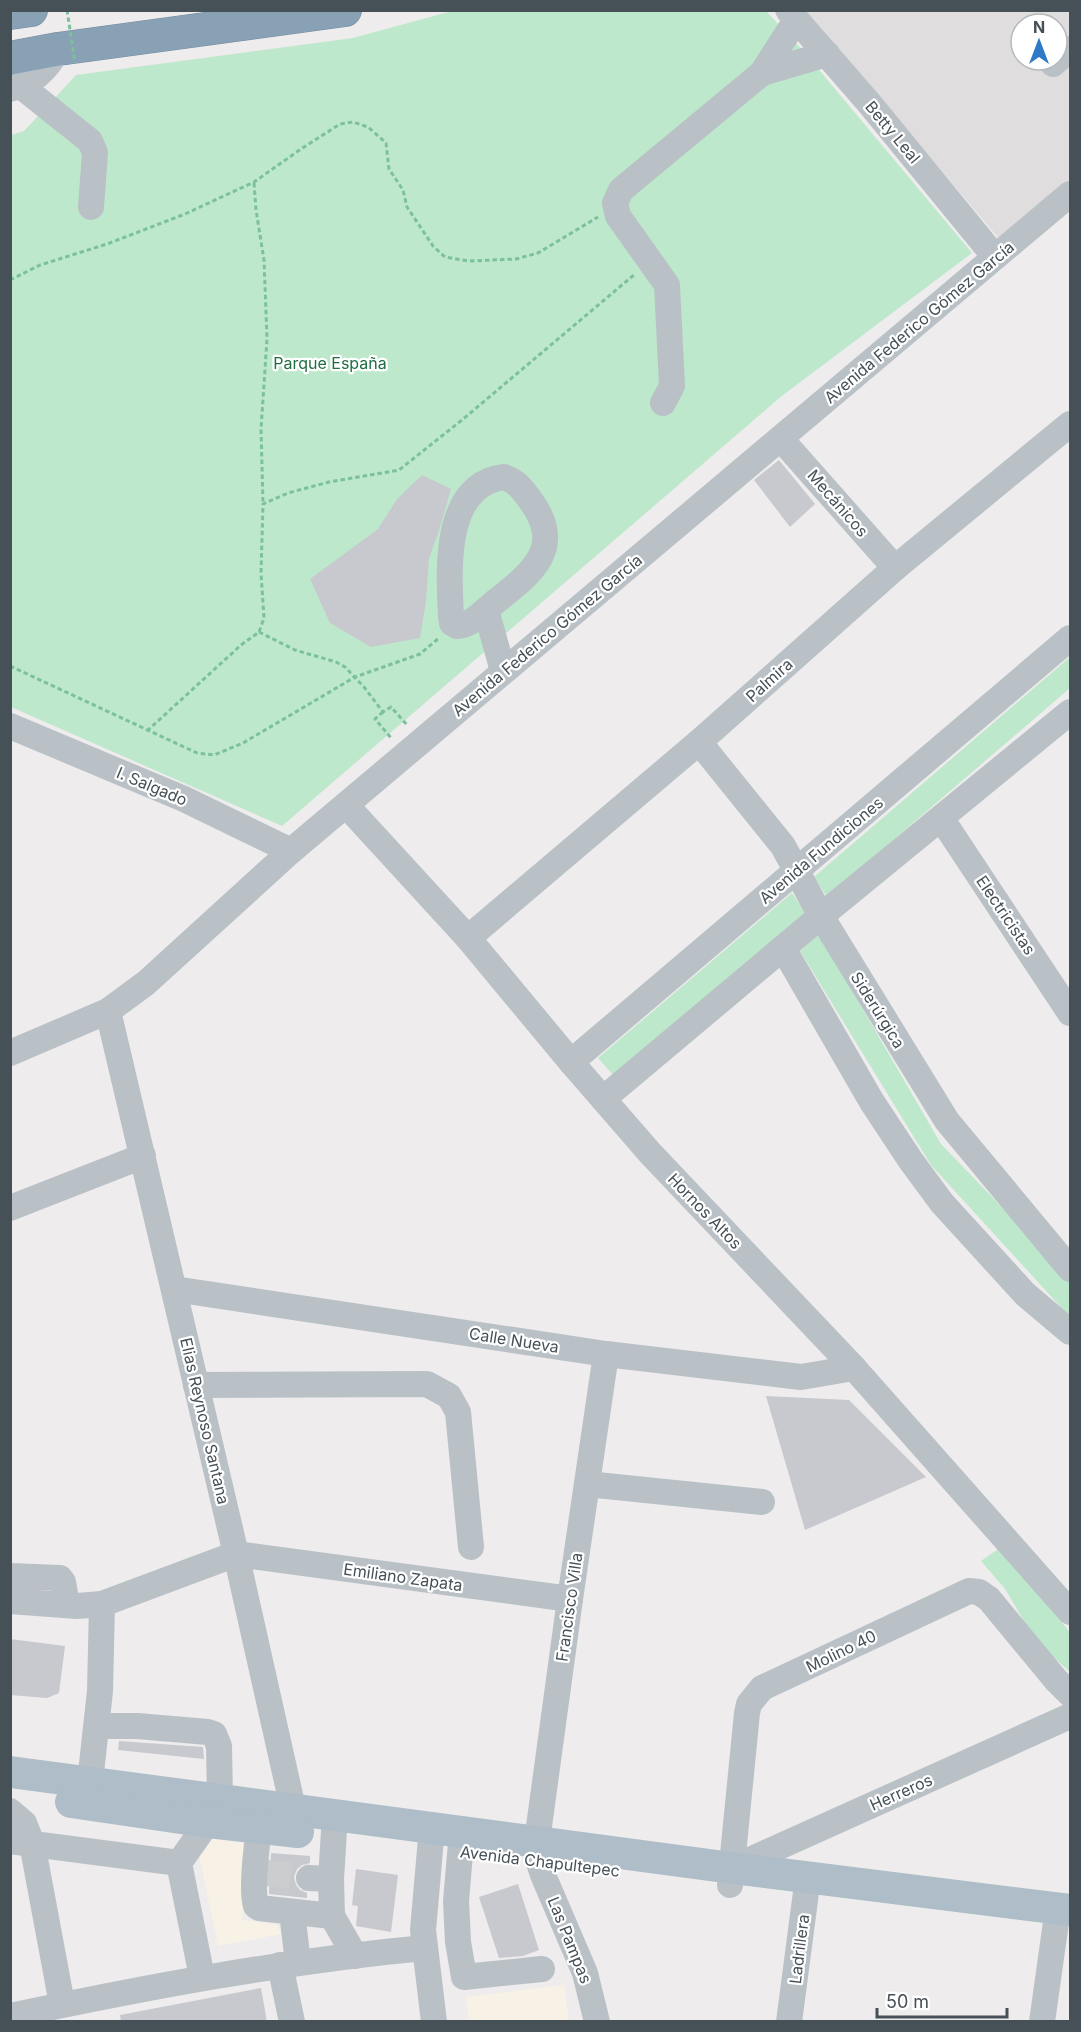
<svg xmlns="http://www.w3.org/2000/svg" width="1081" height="2032" font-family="Inter,sans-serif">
<rect width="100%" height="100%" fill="#eeecec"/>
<!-- commercial -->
<g fill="#f8f2e6">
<polygon points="206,1838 250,1844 242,1920 277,1925 281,1934 218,1946 198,1849"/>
<polygon points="564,1985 569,2021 469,2021 466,1997"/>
</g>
<!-- education -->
<path fill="#dfdddd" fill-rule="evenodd" d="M806,11H1070V181L1001,241ZM1021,24H1057V60H1021Z"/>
<!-- green -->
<g fill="#bee8cc">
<polygon points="452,11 766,11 805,53 972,253 783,395 282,826 11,707 11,135 24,131 76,75 353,38"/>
<polygon points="1070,657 1070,688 827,897 814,877"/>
<polygon points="792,893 808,917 614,1076 598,1058"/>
<polygon points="819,934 941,1144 1070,1278 1070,1317 931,1165 800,951"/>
<polygon points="1004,1545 1070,1633 1070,1672 1048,1652 1027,1626 1005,1589 981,1561"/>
</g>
<!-- building -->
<g fill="#c7c9ce">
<polygon points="779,460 815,504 790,527 754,480"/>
<polygon points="422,475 451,489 438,534 429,558 426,601 420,638 371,647 330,623 310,579 378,529 397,499"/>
<polygon points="766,1396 849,1400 926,1477 805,1530"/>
<polygon points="10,1639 65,1646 59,1693 47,1698 10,1695"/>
<polygon points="119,1741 203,1747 204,1759 118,1750"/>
<polygon points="271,1853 310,1856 310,1863 302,1865 297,1869 294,1877 296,1885 300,1890 307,1893 307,1898 269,1894"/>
<polygon points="356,1869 398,1875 391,1932 356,1926 358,1906 352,1905"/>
<polygon points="518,1884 539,1950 523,1956 499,1958 479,1897"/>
<polygon points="261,1988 267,2022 121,2022 120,2015"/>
</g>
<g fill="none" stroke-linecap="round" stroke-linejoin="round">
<!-- minor-tunnel -->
<polyline stroke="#cccdce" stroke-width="26" stroke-dasharray="26 13" stroke-linecap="butt" points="265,1873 309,1878"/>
<defs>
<g id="highway">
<polyline points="10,13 31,10"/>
<polyline points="10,58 58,49 345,10"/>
</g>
</defs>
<!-- highway casing -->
<use href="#highway" stroke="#748ca1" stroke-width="34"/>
<!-- path -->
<g stroke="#7bc19a" stroke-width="3" stroke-dasharray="4.5 3" stroke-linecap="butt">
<polyline points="254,183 256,210 264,260 267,339 261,429 263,504"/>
<polyline points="10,280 40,265 107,244 185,214 254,182 301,149 340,124 353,122 368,127 386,143 389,169 403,190 407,207 433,246 445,257 469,261 516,259 538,253 598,217"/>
<polyline points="259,632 295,650 336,662 345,667 364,687 383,712 391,707 408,726"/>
<polyline points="10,666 197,753 214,755 243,743 355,677 420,654 439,638"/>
<polyline points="383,712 375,719 392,739"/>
<polyline points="147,731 241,645 259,632 264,618 261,573 263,504 288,493 329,482 399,470 462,420 635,274"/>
</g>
<!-- minor -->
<g stroke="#b9c1c7" stroke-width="26">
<polyline points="788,10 869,103 995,257"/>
<polyline points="1053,64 1070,49"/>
<polyline points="762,73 827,54"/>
<polyline points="21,86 90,141 95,153 91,207"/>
<path d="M10,89C33,83 47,70 58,49"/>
<polyline points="663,403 672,386 667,285 618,216 615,203 621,190 762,73 796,20"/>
<polyline points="781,439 895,568"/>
<path d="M504,477C517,481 523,490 531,501C565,548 532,573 495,602C483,612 472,625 457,626L452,623L451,617C449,572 442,485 504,477Z"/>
<polyline points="486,610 503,671"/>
<polyline points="10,726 184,799 291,851"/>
<polyline points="699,742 783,846 821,916 947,1121 1070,1269"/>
<polyline points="346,805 468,938 571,1062 650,1153 854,1368 1070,1612"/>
<polyline points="941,818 1070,1013"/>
<polyline points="468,938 699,742 895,568 1070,424"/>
<polyline points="783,948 872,1102 911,1161 942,1203 1025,1294 1070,1332"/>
<polyline points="108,1011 236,1554 297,1826"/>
<polyline points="10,1053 108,1011 146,983 291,851 1070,194"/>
<polyline points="571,1062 1070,638"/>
<polyline points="603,1099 821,916 1070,712"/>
<polyline points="10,1208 143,1156"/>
<polyline points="174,1289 606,1354 801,1377 854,1368"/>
<polyline points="196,1385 427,1384 449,1396 458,1412 471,1547"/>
<polyline points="587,1484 762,1502"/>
<polyline points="10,1576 60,1578 63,1582 67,1605"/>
<polyline points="10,1601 77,1606 102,1604 100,1691 88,1800"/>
<polyline points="102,1604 236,1554 570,1599"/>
<polyline points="97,1726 137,1726 208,1732 214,1734 219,1746 220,1800"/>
<path d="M261,1808C259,1830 250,1889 256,1906L259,1908L332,1916L331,1879L335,1815"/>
<polyline points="10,1811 24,1823 32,1843 62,2004"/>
<polyline points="432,1827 423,1930 434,2022"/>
<polyline points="462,1831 456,1901 458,1942 464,1977 542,1969"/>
<polyline points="10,1841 179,1863"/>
<polyline points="732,1868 1070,1716"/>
<polyline points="309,1878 331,1879"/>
<polyline points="730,1885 747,1713 749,1704 762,1688 969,1591 979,1592 989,1599 1056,1680 1070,1694"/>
<polyline points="292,1912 298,1963"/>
<polyline points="332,1916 355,1956"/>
<polyline points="280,1965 292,2022"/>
<polyline points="202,1977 179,1863 208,1822"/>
<path d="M10,2016C147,1987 285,1961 424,1948"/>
<polyline points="597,2022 585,1973 543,1875 538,1860 537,1841 570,1599 606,1354"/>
<polyline points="789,2022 808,1877"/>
<polyline points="1042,2022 1058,1908"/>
</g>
<!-- major -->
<g stroke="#aebdc8" stroke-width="32">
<polyline points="10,1772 732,1868 1070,1910"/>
<polyline points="71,1802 208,1822 298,1832"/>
</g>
<!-- highway -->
<use href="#highway" stroke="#89a1b5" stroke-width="33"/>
<!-- path-bridge -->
<polyline stroke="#7bc19a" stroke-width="3" stroke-dasharray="4.5 3" stroke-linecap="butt" points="67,10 75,63"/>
</g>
<g text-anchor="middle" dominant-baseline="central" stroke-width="4.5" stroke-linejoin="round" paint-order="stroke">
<!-- street labels -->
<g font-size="16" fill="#465057" stroke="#fff">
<text transform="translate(893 132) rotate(50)">Betty Leal</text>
<text transform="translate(919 322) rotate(-40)">Avenida Federico Gómez García</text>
<text transform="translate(838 503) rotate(49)">Mecánicos</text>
<text transform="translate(547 635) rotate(-40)">Avenida Federico Gómez García</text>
<text transform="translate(769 680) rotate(-42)">Palmira</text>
<text transform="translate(152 786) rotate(23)">I. Salgado</text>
<text transform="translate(821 850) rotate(-40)">Avenida Fundiciones</text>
<text transform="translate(1006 915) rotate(56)">Electricistas</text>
<text transform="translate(878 1010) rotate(58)">Siderúrgica</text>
<text transform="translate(705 1211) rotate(46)">Hornos Altos</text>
<text transform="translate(514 1340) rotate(9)">Calle Nueva</text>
<text transform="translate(205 1421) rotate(77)">Elias Reynoso Santana</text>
<text transform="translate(403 1577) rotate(8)">Emiliano Zapata</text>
<text transform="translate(569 1607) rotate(-82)">Francisco Villa</text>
<text transform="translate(841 1651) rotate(-26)">Molino 40</text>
<text transform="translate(901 1792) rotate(-24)">Herreros</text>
<text transform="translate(540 1861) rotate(7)">Avenida Chapultepec</text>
<text transform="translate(570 1940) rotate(68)">Las Pampas</text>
<text transform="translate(799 1949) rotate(-83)">Ladrillera</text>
</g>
<!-- park labels -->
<g font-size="16" fill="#216e43" stroke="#fff">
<text x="330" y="363">Parque España</text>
</g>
</g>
<!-- border -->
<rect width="1081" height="2032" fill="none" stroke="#465057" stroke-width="24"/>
<!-- north arrow -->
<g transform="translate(1039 42)"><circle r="28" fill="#ffffff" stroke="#b5b9bc" stroke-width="1.5"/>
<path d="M0-4.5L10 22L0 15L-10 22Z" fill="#2e7ac6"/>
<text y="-9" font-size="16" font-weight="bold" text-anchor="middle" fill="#465057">N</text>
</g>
<!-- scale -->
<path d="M877 2008v9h130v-9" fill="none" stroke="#465057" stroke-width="3"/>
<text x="886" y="2008" font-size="18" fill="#465057" stroke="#ffffff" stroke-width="4.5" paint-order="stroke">50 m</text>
</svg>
